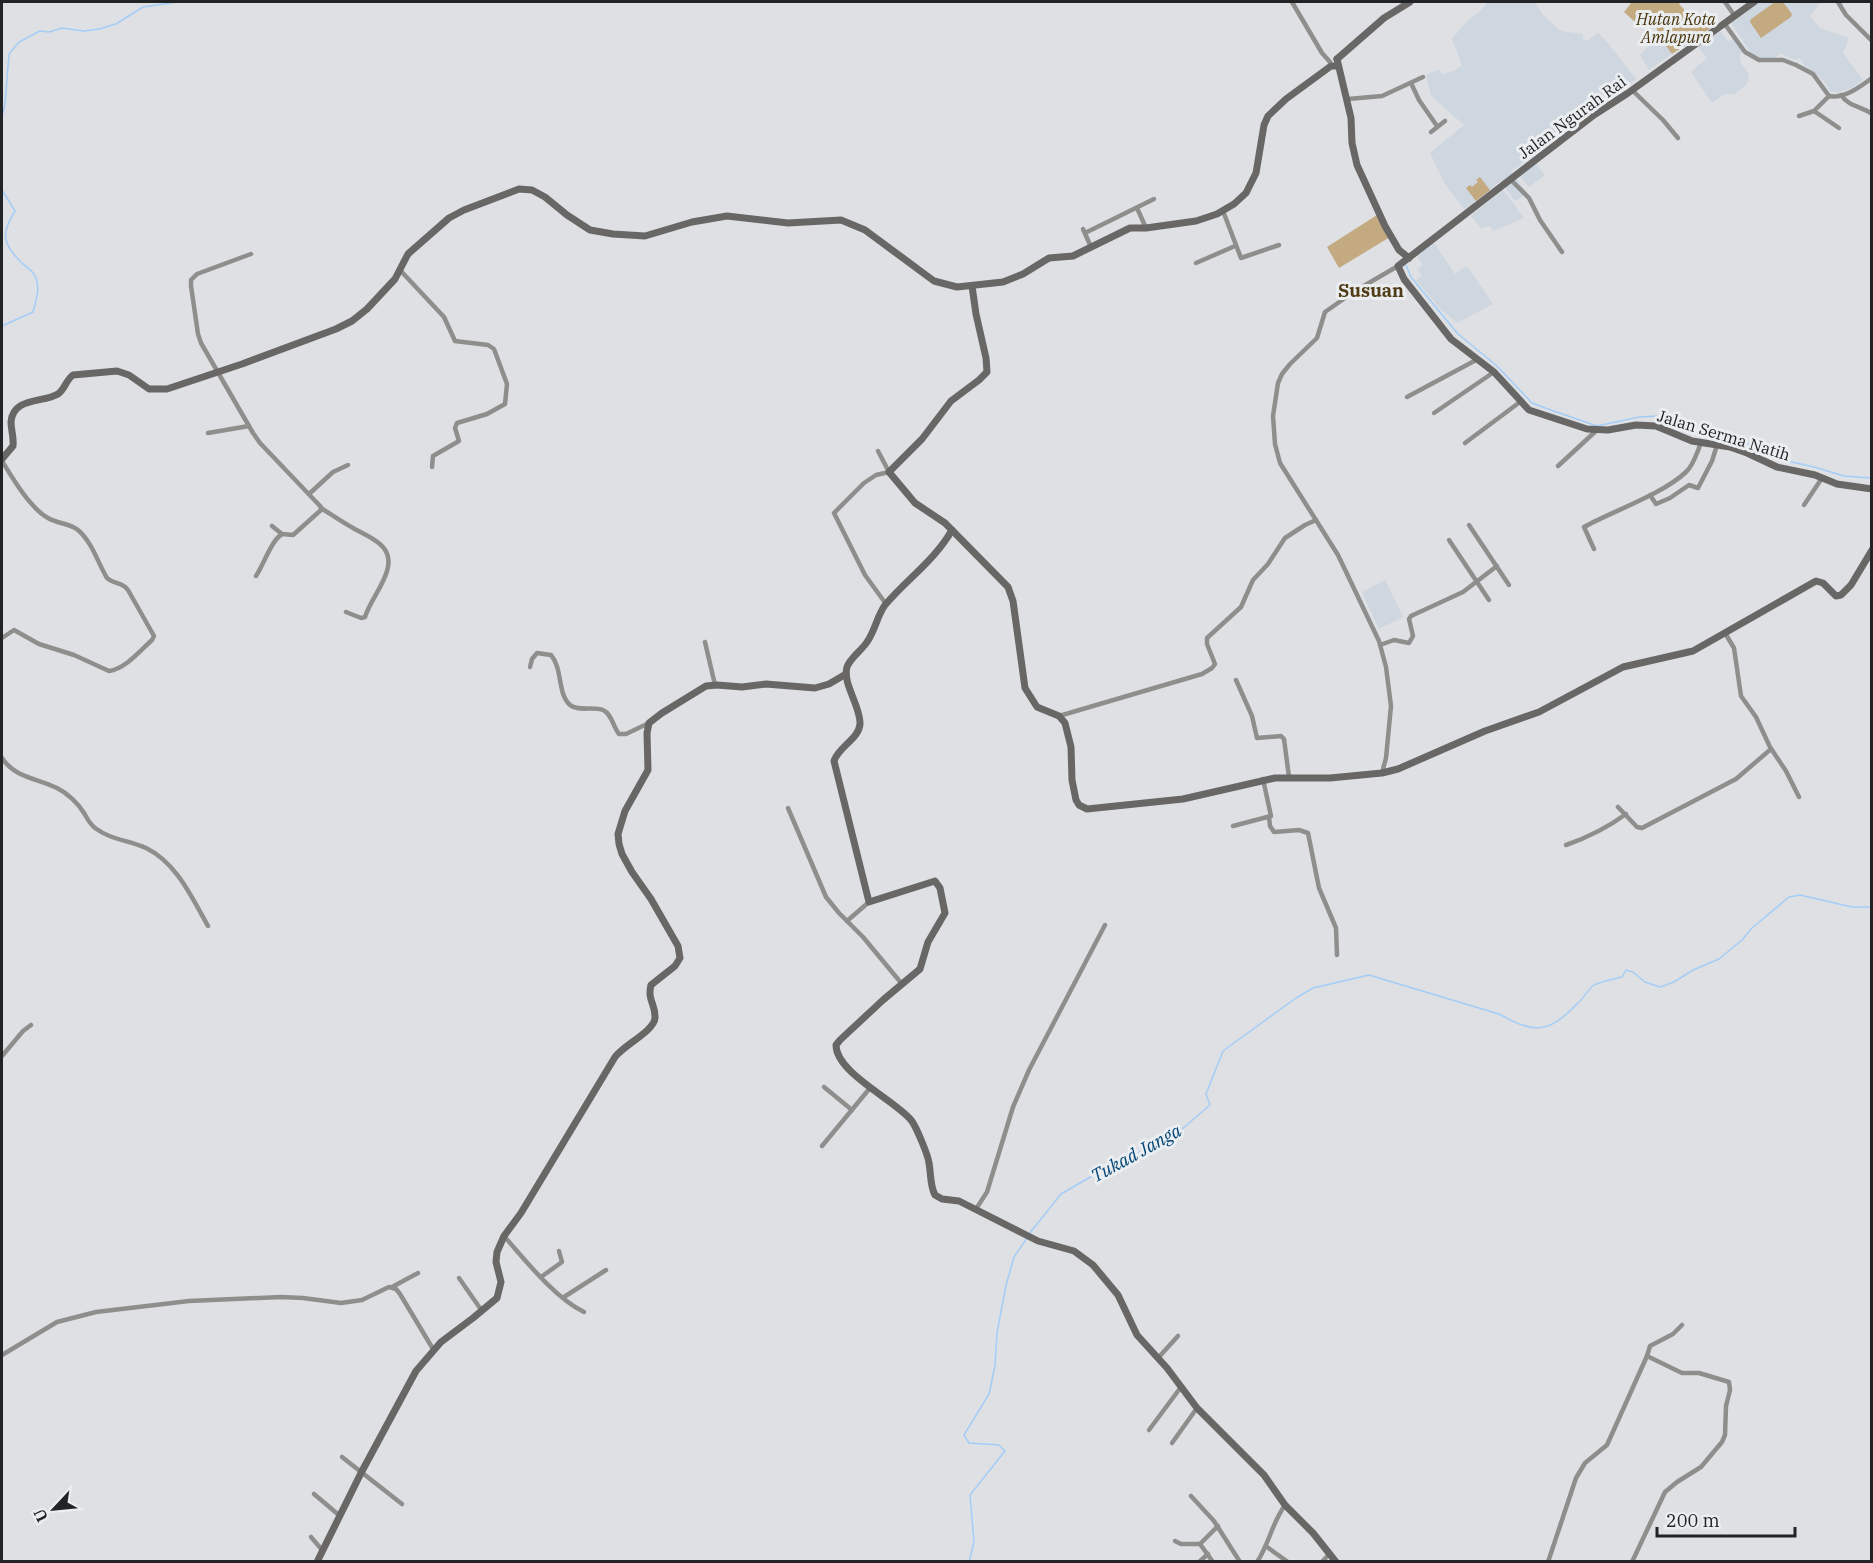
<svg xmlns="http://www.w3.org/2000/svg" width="1873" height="1563" font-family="'IBM Plex Serif',serif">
<rect width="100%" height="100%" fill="#dee0e3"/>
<!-- built -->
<g fill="#ced6df">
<polygon points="1487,2 1535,2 1543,15 1561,31 1583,34 1583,39 1587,41 1598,33 1607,42 1636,79 1511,171 1527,193 1515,201 1500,181 1465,210 1445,184 1430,153 1464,125 1431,96 1426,75 1439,69 1442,74 1454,71 1462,65 1452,39 1467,21 1481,11"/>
<polygon points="1759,2 1821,2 1810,16 1820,28 1849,38 1843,53 1863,80 1853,87 1838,93 1830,91 1824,81 1804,65 1800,58 1795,60 1780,53 1774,59 1763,59 1755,56 1750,52 1730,21"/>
<polygon points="1720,31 1728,42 1735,37 1743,49 1740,56 1741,63 1749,74 1748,80 1746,85 1735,94 1725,94 1712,103 1691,72 1707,58 1698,47"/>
<polygon points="1658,35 1672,54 1649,70 1640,55"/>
<polygon points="1536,164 1545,175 1529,187 1520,176"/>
<polygon points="1503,190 1524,218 1494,231 1489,226 1481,228 1471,216"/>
<polygon points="1434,243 1455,274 1467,266 1493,304 1457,323 1441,309 1416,280 1422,276 1418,269 1423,265 1417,256"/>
<polygon points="1385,580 1403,617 1379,629 1362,592"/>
</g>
<!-- green -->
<g fill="#c3aa81">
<polygon points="1632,2 1681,2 1679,4 1693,19 1697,16 1711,28 1672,54 1658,35 1656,24 1646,13 1635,22 1624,12"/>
<polygon points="1775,2 1783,2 1792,14 1791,17 1761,38 1750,22 1751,19"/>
<polygon points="1480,177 1490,190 1476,201 1466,188 1470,185 1472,187 1478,182 1476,180"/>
<polygon points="1377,215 1390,237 1339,268 1327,247"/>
</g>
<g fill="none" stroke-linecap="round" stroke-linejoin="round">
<!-- stream -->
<g stroke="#a4cdf7" stroke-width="1.5">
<polyline points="209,2 234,2"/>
<polyline points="2,117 5,104 9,54 19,42 40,31 49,32 62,28 84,31 99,29 116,24 143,7 178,2"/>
<path d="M2,190L15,211C1,233 2,244 22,263C26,267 33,271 35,276C41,288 36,300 33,312L2,326"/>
<polyline points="1406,265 1411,277 1457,333 1497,366 1532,403 1545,408 1597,426 1639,417 1658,416 1665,418 1686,432 1738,440 1759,448 1769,455 1783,460 1814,467 1844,476 1872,478"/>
<path d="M1029,1234L1061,1194L1099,1172L1175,1135L1210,1105L1206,1094L1223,1051L1296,998L1313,988L1369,975L1499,1014C1535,1034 1548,1034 1578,1003C1584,998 1588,989 1594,985C1602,981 1614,979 1622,977L1626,970L1633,972L1645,982L1660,987L1674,982L1693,970L1719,959L1742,940L1752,928L1789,897L1800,895L1852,907H1872"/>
<polyline points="969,1562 974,1542 970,1495 1005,1451 999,1445 969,1443 964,1435 989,1394 995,1366 997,1333 1006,1285 1014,1257 1027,1238"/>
</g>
<!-- street -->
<g stroke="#8e8e8d" stroke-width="4.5">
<polyline points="1292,2 1322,53 1330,62"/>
<polyline points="1725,2 1734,15"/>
<polyline points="1838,2 1846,15 1872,41"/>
<path d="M1724,23L1745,52L1759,60H1783L1796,65L1813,74L1829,96C1844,99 1860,87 1872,78"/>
<polyline points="1411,83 1419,100 1437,126"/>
<polyline points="1632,90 1663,120 1678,138"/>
<path d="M1841,95C1849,107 1861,106 1872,114"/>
<polyline points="1348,99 1382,96 1423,77"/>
<polyline points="1814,111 1839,128"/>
<polyline points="1799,116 1814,111 1829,96"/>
<polyline points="1431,132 1445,121"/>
<polyline points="1510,179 1529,198 1540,220 1562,252"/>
<polyline points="1137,208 1146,228"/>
<polyline points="1223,211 1241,258 1279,245"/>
<polyline points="1083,229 1091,247"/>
<polyline points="1085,233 1154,199"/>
<polyline points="251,254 197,274 191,280 191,286 198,334 201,343 253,433 260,443 321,507 321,510 293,535 282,534 272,526"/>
<polyline points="1196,263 1235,246"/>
<polyline points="399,269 444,317 455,341 488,345 494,349 507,384 505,404 487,414 457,423 455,428 459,441 433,456 432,467"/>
<polyline points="1407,397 1478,359"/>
<polyline points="1434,413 1494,372"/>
<polyline points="208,433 249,426"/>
<polyline points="1465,443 1520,402"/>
<polyline points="878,451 889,472 876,475 864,483 834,513 865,575 886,604"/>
<path d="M2,461C13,479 30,508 48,518C58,524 69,523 78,530C92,542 98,563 107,578C113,584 123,582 128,590L154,636L152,640C140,651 125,669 109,671L74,655L39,644L14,630L2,638"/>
<polyline points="1558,466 1597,430"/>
<polyline points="309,494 333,472 348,465"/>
<polyline points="1650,495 1656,504 1670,498 1689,485 1698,488 1712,461 1717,445"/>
<polyline points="1804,505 1822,478"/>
<path d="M321,508C332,515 342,522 353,528C370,538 395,545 387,571C382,588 370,601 365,617L361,618L346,612"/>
<polyline points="1469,525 1509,585"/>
<polyline points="1449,540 1489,600"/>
<path d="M1594,549L1584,527C1613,511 1663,494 1686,472C1694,465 1697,452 1701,443"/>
<path d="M256,576C264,564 271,541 282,534"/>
<polyline points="1725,633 1734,648 1741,696 1756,717 1770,747 1786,771 1799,797"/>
<polyline points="705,642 715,685"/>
<polyline points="1380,645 1394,640 1409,643 1413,636 1409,619 1411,616 1463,592 1497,566"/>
<path d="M530,667L532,659L537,653L551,655C563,669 557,693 570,705C578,712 593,706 603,710C612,714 613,727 619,734H626L649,723"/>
<polyline points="1236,680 1252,716 1257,738 1281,736 1284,739 1289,777"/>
<polyline points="1059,716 1202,674 1212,668 1215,664 1207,644 1207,638 1241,607 1253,580 1268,564 1285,538 1305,525 1316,520"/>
<path d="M2,758C15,778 37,778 57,788C67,793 78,803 84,813C87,818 89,823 95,828C111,840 128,840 146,848C177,863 192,898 208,926"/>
<polyline points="1382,773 1386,758 1391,706 1386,667 1379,641 1338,555 1280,463 1275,444 1273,416 1278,383 1282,374 1290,364 1317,338 1325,312 1355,291 1398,266"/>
<polyline points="1618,807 1637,827 1642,828 1736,779 1771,749"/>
<polyline points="788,808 826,897 839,913 863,937 902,984"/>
<polyline points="1269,817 1270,826 1274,832 1299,830 1308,833 1319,888 1336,928 1337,955"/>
<polyline points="1233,826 1271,816 1263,779"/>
<path d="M1566,845C1589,837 1607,828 1626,814"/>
<polyline points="847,921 869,902"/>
<polyline points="2,1056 23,1031 31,1025"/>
<polyline points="824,1087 852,1110"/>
<polyline points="822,1146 870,1088"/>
<polyline points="976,1209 987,1192 1013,1107 1029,1070 1105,925"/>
<path d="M504,1236C526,1261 555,1298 584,1312"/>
<polyline points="541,1277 562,1262 559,1251"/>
<polyline points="459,1278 482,1311"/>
<polyline points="392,1287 418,1273"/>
<polyline points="564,1297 606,1270"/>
<polyline points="2,1355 57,1322 96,1312 189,1301 281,1297 303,1298 341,1303 362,1300 389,1287 396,1289 400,1294 433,1349"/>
<polyline points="1158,1358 1178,1336"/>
<polyline points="1149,1430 1181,1387"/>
<polyline points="1172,1443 1197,1408"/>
<polyline points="342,1457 402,1504"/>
<polyline points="314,1494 340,1516"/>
<polyline points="1191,1496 1214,1521 1240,1562"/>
<polyline points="311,1537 323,1551"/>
<polyline points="1175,1541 1181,1544 1200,1544"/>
<polyline points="1267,1547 1288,1562"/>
<polyline points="1199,1562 1208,1554"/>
<polyline points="1213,1562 1200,1544 1218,1526"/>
<path d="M1257,1562C1270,1542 1271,1525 1285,1505"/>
<polyline points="1322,1562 1330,1553"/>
<polyline points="1548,1562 1576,1478 1585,1463 1607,1445 1647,1356"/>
<polyline points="1632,1562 1665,1492 1677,1482 1701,1467 1722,1442 1725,1435 1726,1406 1730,1390 1729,1382 1699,1373 1682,1373 1647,1356 1650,1346 1673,1334 1682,1325"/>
</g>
<!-- secondary -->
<g stroke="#686765" stroke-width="7">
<polyline points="1754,2 1628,93 1594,115 1398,266 1404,279 1451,339 1494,372 1529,410 1587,429 1608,430 1636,425 1656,426 1692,441 1730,447 1747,453 1777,467 1815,475 1837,484 1872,489"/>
<polyline points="1337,59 1351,118 1352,143 1357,165 1385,226 1399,250 1409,258"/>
<polyline points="1337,59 1384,18 1410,2"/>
<polyline points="972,286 976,314 986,358 987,372 979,380 951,401 922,439 889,472 915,503 945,523 1008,587 1013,601 1025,688 1037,707 1059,716 1065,723 1071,747 1072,780 1076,800 1079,805 1087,809 1183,799 1275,778 1330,778 1382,773 1398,769 1485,731 1539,712 1623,667 1693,651 1816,581 1823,583 1836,596 1841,595 1851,585 1872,550"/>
<path d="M2,459L13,446C14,437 11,430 11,422C13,397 43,403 58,394C65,389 66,380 73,375L117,371L129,375L149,389H167L242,364L336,329L352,321L367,309L395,279L408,254L449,218L464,210L519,189L532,190L545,197L567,215L590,230L613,234L645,236L692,222L727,216L788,223L841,220L865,230L934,281L957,287L1003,282L1023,274L1049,258L1073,256L1130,228H1146L1196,221L1217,214L1234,204L1246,193L1256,173L1264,125L1268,116L1286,99L1331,66H1338"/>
<path d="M952,530C935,560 907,579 885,605C877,616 875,631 867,642C862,650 850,658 847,667C842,683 861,707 860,724C859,739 838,747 834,761L869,902L935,881L940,888L945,913L928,942L920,969L883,1000L840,1040L836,1045C836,1073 895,1100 911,1120C916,1126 928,1155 929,1163C931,1174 930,1186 935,1195L942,1199L959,1201L1038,1241L1074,1251L1093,1265L1118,1295L1137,1335L1167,1368L1197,1408L1264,1475L1285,1505L1313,1533L1336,1562"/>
<path d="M317,1562L361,1473L416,1371L441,1342L473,1318L497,1298L501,1282L496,1262L497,1252L504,1236L521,1213L615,1057C624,1045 654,1031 655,1018C656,1005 647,1000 651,985L675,966L680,958L678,946L651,899L632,872L622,854L619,844L618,834L625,811L648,770L647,733L649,723L662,713L706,686L717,685L742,687L766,684L815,688L829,684L846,674"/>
</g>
</g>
<g text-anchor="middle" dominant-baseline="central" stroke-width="6" stroke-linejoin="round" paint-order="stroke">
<!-- park labels -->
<g font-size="16" font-style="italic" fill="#48340b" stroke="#ebeef0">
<text x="1676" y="19">Hutan Kota<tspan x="1676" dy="18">Amlapura</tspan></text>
</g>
<!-- street labels -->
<g font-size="16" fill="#222324" stroke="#ebeef0">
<text transform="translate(1572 117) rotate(-36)">Jalan Ngurah Rai</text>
<text transform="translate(1724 435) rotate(17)">Jalan Serma Natih</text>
</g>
<!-- neighbourhood labels -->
<g font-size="18" font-weight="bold" fill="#503d17" stroke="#ebeef0">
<text x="1371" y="290">Susuan</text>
</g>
<!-- water labels -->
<g font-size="18" font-style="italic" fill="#014576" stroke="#ebeef0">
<text transform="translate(1136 1153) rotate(-29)">Tukad Janga</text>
</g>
</g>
<!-- border -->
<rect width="1873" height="1563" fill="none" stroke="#222324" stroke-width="6"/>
<!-- north arrow -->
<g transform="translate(54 1509) rotate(244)" stroke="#ebeef0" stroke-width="4.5" paint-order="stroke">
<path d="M0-4.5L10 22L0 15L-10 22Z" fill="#222324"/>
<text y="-9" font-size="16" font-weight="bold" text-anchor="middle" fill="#222324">U</text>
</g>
<!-- scale -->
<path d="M1657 1527v9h138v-9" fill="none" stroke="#222324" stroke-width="3"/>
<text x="1666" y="1527" font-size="18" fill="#222324" stroke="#ebeef0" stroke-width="4.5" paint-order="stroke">200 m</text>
</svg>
